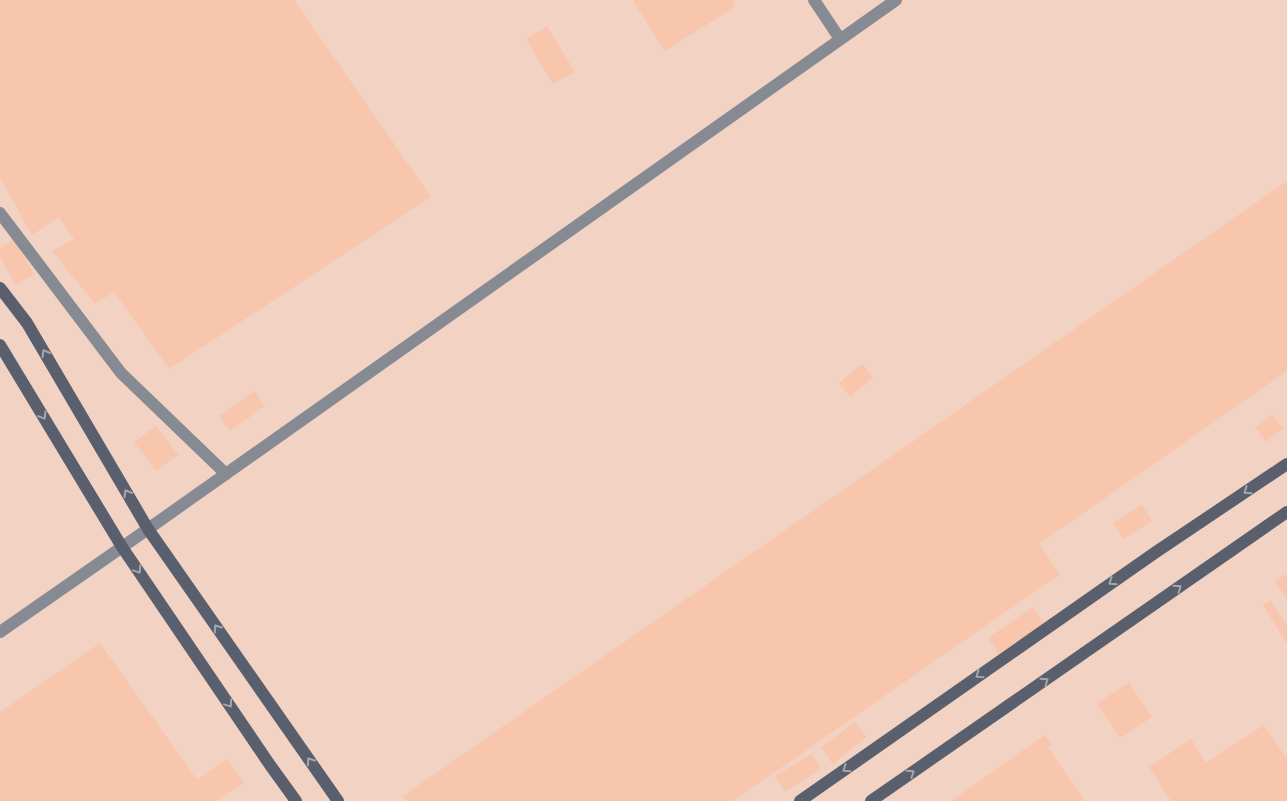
<svg xmlns="http://www.w3.org/2000/svg" width="1287" height="801" font-family="Karla,sans-serif">
<rect width="100%" height="100%" fill="#f9e1d4"/>
<!-- built -->
<rect fill="#f2d2c2" x="0" y="0" width="1287" height="801"/>
<!-- building -->
<g fill="#f7c6ad">
<polygon points="0,0 294,0 431,197 169,369 114,292 95,304 52,251 74,239 59,217 32,235 0,177"/>
<polygon points="635,0 733,0 736,6 665,51 633,1"/>
<polygon points="547,26 575,72 553,84 526,39"/>
<polygon points="1287,181 1287,371 1039,544 1060,574 733,801 406,801 403,796"/>
<polygon points="14,239 34,274 16,285 0,257 0,248"/>
<polygon points="862,364 873,377 850,397 839,383"/>
<polygon points="254,391 265,406 230,431 219,416"/>
<polygon points="1272,414 1283,428 1266,442 1255,428"/>
<polygon points="156,426 178,455 156,471 134,442"/>
<polygon points="1142,505 1152,521 1123,539 1113,523"/>
<polygon points="1287,573 1287,599 1275,581"/>
<polygon points="1271,600 1286,625 1287,624 1287,644 1263,605"/>
<polygon points="1033,607 1044,623 999,654 988,638"/>
<polygon points="100,643 197,780 227,759 244,782 217,801 0,801 0,712"/>
<polygon points="1129,683 1152,717 1120,738 1097,703"/>
<polygon points="855,722 866,737 833,764 821,748"/>
<polygon points="1264,725 1285,756 1287,754 1287,801 1171,801 1149,767 1191,739 1206,763"/>
<polygon points="1045,735 1052,745 1048,748 1085,801 951,801"/>
<polygon points="811,754 821,769 785,792 775,776"/>
</g>
<g fill="none" stroke-linecap="round" stroke-linejoin="round">
<!-- lane -->
<g stroke="#868a93" stroke-width="12">
<polyline points="814,0 840,39"/>
<polyline points="0,213 121,373 226,474"/>
</g>
<!-- street -->
<polyline stroke="#868a93" stroke-width="12" points="0,632 148,529 896,0"/>
<!-- secondary -->
<g stroke="#595f6c" stroke-width="12">
<polyline points="0,288 27,323 148,529 338,801"/>
<polyline points="0,345 122,547 270,765 296,801"/>
<polyline points="800,801 1156,552 1287,464"/>
<polyline points="871,801 1287,512"/>
</g>
</g>
<!-- one-way arrows -->
<defs><path id="oneway-chevron" d="M-2-3.5L2.5 0L-2 3.5" fill="none" stroke-width="1.6" stroke-linecap="round" stroke-linejoin="round" transform="scale(1.25)"/></defs>
<g stroke="#a4a7ae">
<use href="#oneway-chevron" transform="translate(45 353) rotate(-120)"/>
<use href="#oneway-chevron" transform="translate(43 416) rotate(59)"/>
<use href="#oneway-chevron" transform="translate(1247 491) rotate(146)"/>
<use href="#oneway-chevron" transform="translate(127 493) rotate(-120)"/>
<use href="#oneway-chevron" transform="translate(138 570) rotate(56)"/>
<use href="#oneway-chevron" transform="translate(1112 582) rotate(145)"/>
<use href="#oneway-chevron" transform="translate(1178 588) rotate(-35)"/>
<use href="#oneway-chevron" transform="translate(217 628) rotate(-125)"/>
<use href="#oneway-chevron" transform="translate(979 675) rotate(145)"/>
<use href="#oneway-chevron" transform="translate(1045 681) rotate(-35)"/>
<use href="#oneway-chevron" transform="translate(229 704) rotate(56)"/>
<use href="#oneway-chevron" transform="translate(310 761) rotate(-125)"/>
<use href="#oneway-chevron" transform="translate(846 769) rotate(145)"/>
<use href="#oneway-chevron" transform="translate(911 773) rotate(-35)"/>
</g>
</svg>
